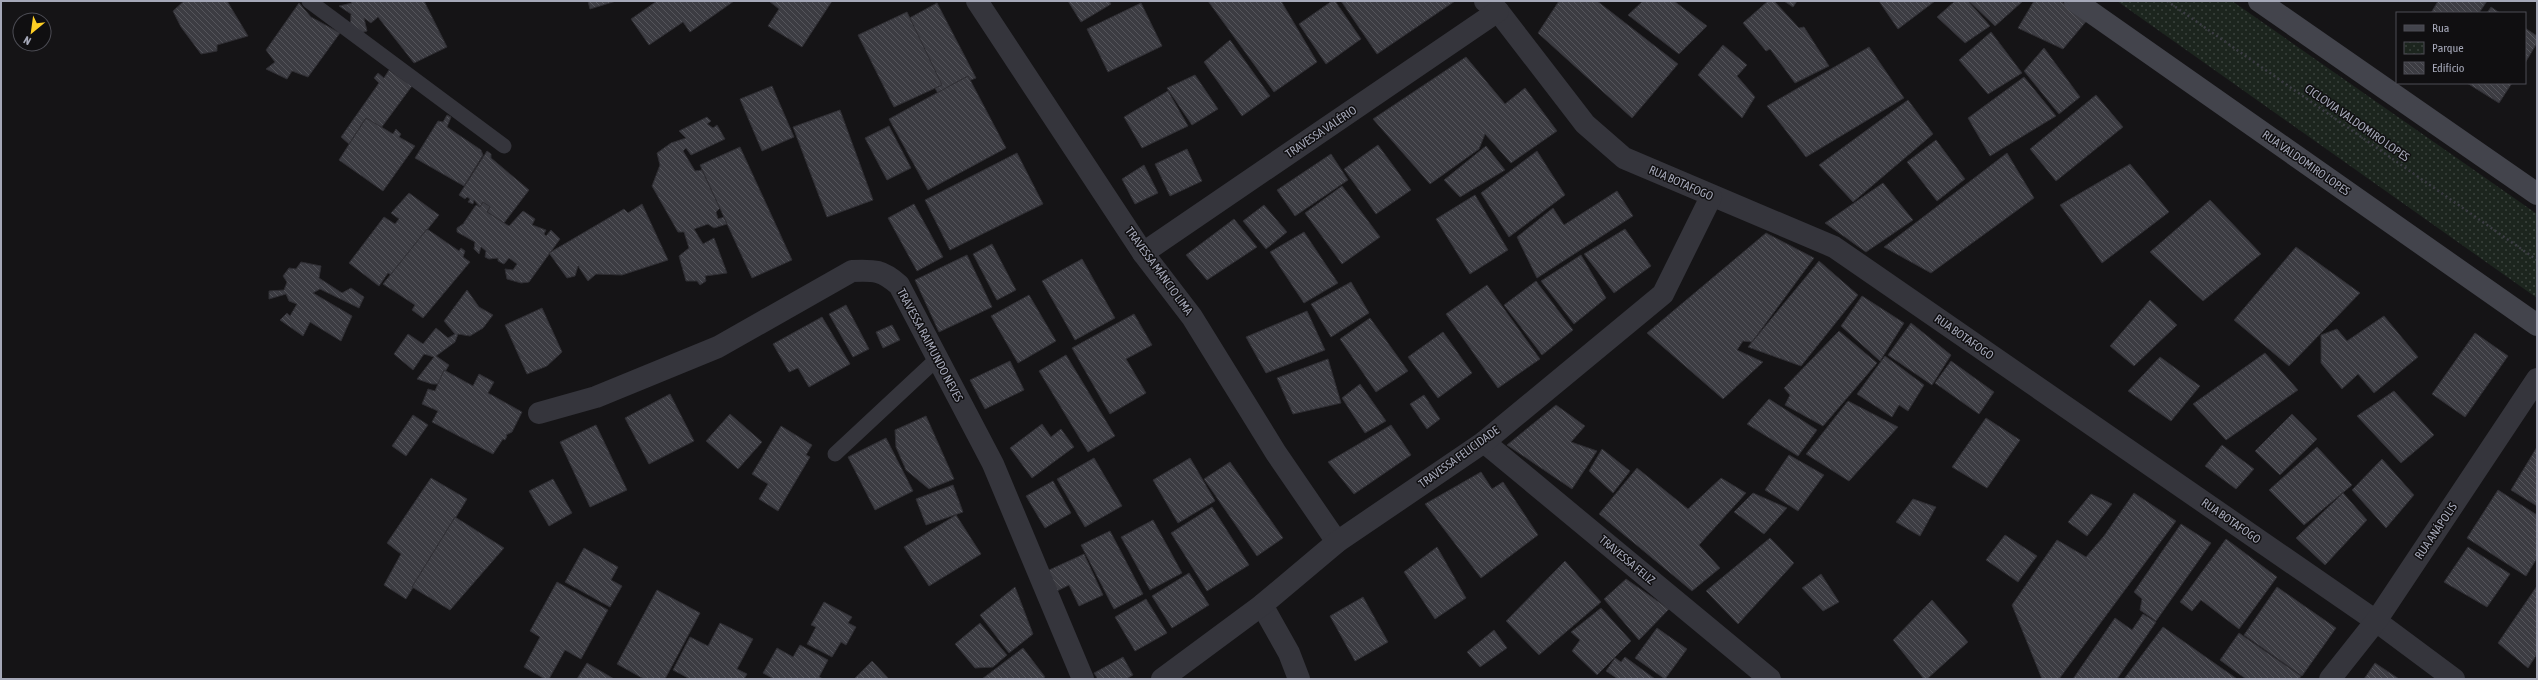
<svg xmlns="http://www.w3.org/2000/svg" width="2538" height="680" font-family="'Asap Condensed',sans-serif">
<defs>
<pattern id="park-dots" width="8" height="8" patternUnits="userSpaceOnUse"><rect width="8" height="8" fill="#1c251e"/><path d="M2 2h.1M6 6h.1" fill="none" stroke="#3a423d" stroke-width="1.8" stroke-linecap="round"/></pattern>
<pattern id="building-back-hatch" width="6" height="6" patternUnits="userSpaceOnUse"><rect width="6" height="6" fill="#3c3c42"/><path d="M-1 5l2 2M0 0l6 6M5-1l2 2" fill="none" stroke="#55555b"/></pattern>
</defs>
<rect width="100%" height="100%" fill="#151416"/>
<!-- park -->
<polygon fill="url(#park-dots)" points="2117,1 2232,1 2537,214 2537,298"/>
<!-- building -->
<g fill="url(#building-back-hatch)" stroke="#2f2e33">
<polygon points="184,1 227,1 248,36 217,45 217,51 201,54 181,27 173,11"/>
<polygon points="350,1 424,1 447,47 414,63 378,17 371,23 364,18 367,31 355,35 350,31 351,14 339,6 352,3"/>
<polygon points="588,1 616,1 590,9"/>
<polygon points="657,1 734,1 690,32 683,22 649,45 631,19"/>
<polygon points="769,1 832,1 802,47 768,26 779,9"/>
<polygon points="1068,1 1109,1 1111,4 1081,22"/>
<polygon points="1208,1 1281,1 1317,62 1274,92"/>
<polygon points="1332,1 1335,1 1361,39 1326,64 1299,24"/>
<polygon points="1341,1 1455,1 1377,54"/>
<polygon points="1559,1 1597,1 1678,64 1632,118 1538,33"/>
<polygon points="1643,1 1674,1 1707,26 1679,54 1628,15"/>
<polygon points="1768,1 1774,1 1799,28 1804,27 1829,66 1795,83 1770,49 1766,51 1743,23"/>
<polygon points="1784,1 1797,1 1793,7"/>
<polygon points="1879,1 1935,1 1898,29"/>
<polygon points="1955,1 1968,1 1990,26 1965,43 1937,17"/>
<polygon points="1969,1 2023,1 1995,26"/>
<polygon points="2034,1 2060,1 2089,18 2063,49 2018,28"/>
<polygon points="2438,1 2487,1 2479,13 2431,13"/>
<polygon points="299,3 311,17 340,33 308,77 292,71 287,79 266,69 275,62 266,50"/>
<polygon points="937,3 976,78 938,93 893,27"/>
<polygon points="1141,3 1162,46 1108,72 1087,29"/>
<polygon points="2491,7 2500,13 2487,13"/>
<polygon points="907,12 942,85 894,107 858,35"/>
<polygon points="2525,28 2537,36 2537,43 2525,63"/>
<polygon points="1991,32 2022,73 1988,94 1959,60"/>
<polygon points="1230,40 1270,96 1242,116 1204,62"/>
<polygon points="1723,45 1747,65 1737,76 1755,97 1742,118 1698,75"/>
<polygon points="1869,47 1904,98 1806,157 1767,106"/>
<polygon points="2044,48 2080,97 2059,114 2024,71"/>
<polygon points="1466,57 1505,104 1525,88 1557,131 1511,163 1485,134 1479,149 1430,184 1373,119"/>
<polygon points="389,70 412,86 381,128 366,118 349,144 341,137 379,83 374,78 378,73 384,78"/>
<polygon points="1195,75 1218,109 1192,125 1167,88"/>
<polygon points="968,76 1006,148 928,190 889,119"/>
<polygon points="2024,77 2056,116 1990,156 1968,118"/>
<polygon points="2467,83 2512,83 2499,103"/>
<polygon points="772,86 794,137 762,151 740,99"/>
<polygon points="1168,91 1188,126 1142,148 1124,117"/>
<polygon points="2096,95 2123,127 2056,181 2030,149"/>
<polygon points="1908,100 1933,134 1853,202 1819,165"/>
<polygon points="840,110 873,200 827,217 793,127"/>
<polygon points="447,115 451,117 447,127 481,150 483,155 464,186 415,158 438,121 443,122"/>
<polygon points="707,117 711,121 707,124 713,128 717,125 725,139 691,155 686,148 683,151 695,171 702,170 720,208 716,212 718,219 724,217 727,224 714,228 708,224 694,229 703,244 714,238 727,273 705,276 706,281 700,285 697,281 686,281 679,256 689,248 684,232 678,232 652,186 660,165 657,153 671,143 686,138 679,131"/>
<polygon points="366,118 393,134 396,129 401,134 399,137 415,146 383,191 339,160"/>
<polygon points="889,126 911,168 887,180 865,138"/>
<polygon points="1936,140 1965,179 1937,201 1907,162"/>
<polygon points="1378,145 1411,190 1376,214 1344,169"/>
<polygon points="1486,146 1505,170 1460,197 1444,180"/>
<polygon points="740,147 792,260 752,278 700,165"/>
<polygon points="1187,149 1202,181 1170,196 1155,164"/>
<polygon points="487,151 491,154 491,158 529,190 504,223 487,212 490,207 483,202 480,207 474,200 473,204 468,202 470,199 467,197 465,199 459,195"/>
<polygon points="1537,151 1565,195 1509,237 1481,193"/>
<polygon points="1017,153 1043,204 950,250 925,200"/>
<polygon points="2007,153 2034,198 1931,273 1884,247"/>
<polygon points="1331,154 1348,180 1295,216 1277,190"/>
<polygon points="2130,164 2169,212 2102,263 2060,205"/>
<polygon points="1144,165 1158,193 1135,204 1122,179"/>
<polygon points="1883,183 1913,220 1866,252 1825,223"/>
<polygon points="1342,186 1380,237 1342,264 1305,213"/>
<polygon points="1617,191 1633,216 1537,278 1517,237 1553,208 1564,225"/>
<polygon points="409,193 439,215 391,275 388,273 379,286 349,263 384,217 395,224 399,219 391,213"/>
<polygon points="1475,195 1508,250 1470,274 1436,219"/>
<polygon points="2210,200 2261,254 2203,301 2150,252"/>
<polygon points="483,202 490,207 487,212 509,226 523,211 535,219 532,225 546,230 544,234 546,236 551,230 560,239 529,282 521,283 507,279 505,269 513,270 517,264 509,258 504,264 498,261 498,258 489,259 485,257 486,251 481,247 479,254 474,249 475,242 457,232 457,228 463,224 476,205 480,207"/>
<polygon points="642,204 668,260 622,275 596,274 588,281 578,266 575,276 567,278 549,253 624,209 628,213"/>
<polygon points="914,204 943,257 917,271 888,218"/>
<polygon points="1264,205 1287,232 1266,249 1243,221"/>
<polygon points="1234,219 1257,247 1207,280 1186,255"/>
<polygon points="427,229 459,251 461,248 465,251 463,257 470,262 423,318 412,310 415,305 383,284"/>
<polygon points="1625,229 1651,266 1614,293 1584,254"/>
<polygon points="1304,232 1338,283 1304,303 1270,252"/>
<polygon points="1766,233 1814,258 1752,342 1743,341 1737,350 1763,362 1723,399 1647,333"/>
<polygon points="992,244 1016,290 997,300 973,254"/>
<polygon points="2296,247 2360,293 2289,366 2234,320"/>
<polygon points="967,255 992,307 939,332 915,280"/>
<polygon points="1581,255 1606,298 1574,324 1541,281"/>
<polygon points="1082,259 1115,318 1075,340 1042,281"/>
<polygon points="1819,261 1858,295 1801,366 1748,347"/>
<polygon points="301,262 321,266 319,278 342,293 351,288 364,297 359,308 320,289 313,293 352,316 341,341 310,322 303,336 280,320 287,313 290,316 297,304 289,301 286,294 269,299 269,291 284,290 287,282 283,276 289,268 296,269"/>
<polygon points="1536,281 1573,330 1542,355 1504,305"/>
<polygon points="1351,282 1369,313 1331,337 1311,304"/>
<polygon points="1487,285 1540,359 1498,388 1446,314"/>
<polygon points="467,290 479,307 493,315 483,328 470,336 458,334 455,342 436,356 449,365 438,384 432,384 417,379 434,357 424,354 413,370 394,354 408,334 423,344 436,328 448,338 455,334 444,321"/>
<polygon points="1029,295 1056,341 1018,363 991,316"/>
<polygon points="1862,296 1904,323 1880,361 1841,326"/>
<polygon points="2150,300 2177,325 2134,366 2110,346"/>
<polygon points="846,305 869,349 853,357 829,314"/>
<polygon points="542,308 562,352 547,366 527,374 505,325"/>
<polygon points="1307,311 1325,350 1266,373 1246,337"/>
<polygon points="1134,314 1152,345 1126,359 1146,393 1110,414 1072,348"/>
<polygon points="2384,316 2418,357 2374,393 2358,374 2342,389 2321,363 2321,335 2337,329 2347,341"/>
<polygon points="822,317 850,364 809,387 798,368 789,372 773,344"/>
<polygon points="1370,318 1408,371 1376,392 1340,339"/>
<polygon points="1911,323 1951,355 1932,385 1888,355"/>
<polygon points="892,325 900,340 883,348 876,332"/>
<polygon points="1839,331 1877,363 1823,426 1785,405 1790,395 1784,388"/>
<polygon points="1443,332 1472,373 1438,398 1408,357"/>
<polygon points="2475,333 2508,356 2465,417 2432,394"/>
<polygon points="2265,353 2298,390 2226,440 2193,404"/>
<polygon points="1066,355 1115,436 1088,452 1039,371"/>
<polygon points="1885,356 1924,385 1908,411 1899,405 1892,417 1857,394"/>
<polygon points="2160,357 2200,386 2171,421 2128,391"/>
<polygon points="1328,359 1341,403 1293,414 1277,378"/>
<polygon points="1010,361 1024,390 985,409 970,380"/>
<polygon points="1951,361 1994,392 1979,414 1935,383"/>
<polygon points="444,370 473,386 479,374 494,382 488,393 522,412 512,432 506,435 507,436 505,440 503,439 493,454 432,422 438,411 422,404 428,389 435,391"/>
<polygon points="1360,384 1386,421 1365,433 1342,398"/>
<polygon points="2394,391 2434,435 2401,463 2357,416"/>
<polygon points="670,394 694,441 649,464 625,418"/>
<polygon points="1424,395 1440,419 1427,429 1410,404"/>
<polygon points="1769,399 1817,430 1798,456 1747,424"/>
<polygon points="1848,401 1898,427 1849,481 1806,454"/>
<polygon points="1556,405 1585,426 1571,442 1597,451 1572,489 1507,445"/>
<polygon points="730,414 762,442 738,469 706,441"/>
<polygon points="2292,414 2317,439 2280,475 2255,451"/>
<polygon points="413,415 428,425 406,456 392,446"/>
<polygon points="926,416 954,479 929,489 906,470 896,447 895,430"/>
<polygon points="1986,418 2020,440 1987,488 1952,467"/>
<polygon points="1042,424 1051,437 1061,429 1074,447 1032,478 1010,448"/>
<polygon points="596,425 627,490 590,507 560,442"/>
<polygon points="1391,425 1411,455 1354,494 1328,462"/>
<polygon points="781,426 812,445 806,455 810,457 778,511 759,499 768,484 752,474"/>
<polygon points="886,438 913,491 875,510 848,457"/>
<polygon points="2222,445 2254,469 2236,489 2205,466"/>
<polygon points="2317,447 2352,485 2304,525 2269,490"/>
<polygon points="2537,447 2537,506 2511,490"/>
<polygon points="1602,449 1630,471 1613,493 1589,471"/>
<polygon points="1789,455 1824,475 1798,511 1765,490"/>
<polygon points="1094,458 1122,506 1085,527 1057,479"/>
<polygon points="1190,458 1215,501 1178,523 1153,480"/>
<polygon points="2382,459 2414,495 2386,528 2352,490"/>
<polygon points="1230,462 1283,538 1257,556 1204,479"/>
<polygon points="1637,468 1688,509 1721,478 1746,493 1699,545 1720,568 1692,591 1599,514"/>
<polygon points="1481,472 1492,489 1503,482 1538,535 1481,578 1425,504"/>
<polygon points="431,478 467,499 406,599 384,585 401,554 387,543"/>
<polygon points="553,479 572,513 549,526 529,491"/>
<polygon points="1053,481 1071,513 1045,528 1026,496"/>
<polygon points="953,485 963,512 926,525 916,499"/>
<polygon points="2498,490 2537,515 2537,558 2526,576 2467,538"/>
<polygon points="1753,493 1787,508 1764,534 1734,512"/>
<polygon points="2134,493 2176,521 2059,679 2042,679 2012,605 2057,540 2086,557 2104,536"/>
<polygon points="2343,493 2367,520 2325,565 2296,538"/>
<polygon points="2091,494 2112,504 2087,536 2068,522"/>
<polygon points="1913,499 1936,507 1920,536 1896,522"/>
<polygon points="1212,507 1249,565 1207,591 1171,533"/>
<polygon points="956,515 981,554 929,586 904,547"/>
<polygon points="455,517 504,548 450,610 412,587"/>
<polygon points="1153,520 1182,573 1150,590 1121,537"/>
<polygon points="2181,524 2211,543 2156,621 2140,610 2142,599 2134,592"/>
<polygon points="1110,531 1143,594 1114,609 1081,545"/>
<polygon points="2005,535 2037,556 2018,582 1986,560"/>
<polygon points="1770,538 1794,563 1738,624 1706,591"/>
<polygon points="2226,539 2277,577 2239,629 2201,600 2192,611 2180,602"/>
<polygon points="1437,547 1466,598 1435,619 1404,572"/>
<polygon points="2468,547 2510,574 2487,607 2444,582"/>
<polygon points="584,548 618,567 611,580 622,586 610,607 565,582"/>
<polygon points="1084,554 1103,595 1079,606 1069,585 1057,591 1047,571"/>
<polygon points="1565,561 1601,602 1539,655 1506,621"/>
<polygon points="1189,573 1209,605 1172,628 1152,596"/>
<polygon points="1821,574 1839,602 1823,611 1802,588"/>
<polygon points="1626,579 1669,609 1639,640 1604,599"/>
<polygon points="557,582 608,610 581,659 565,650 549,679 545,679 524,667 540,637 530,631"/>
<polygon points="2537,586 2537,654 2528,668 2498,643"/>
<polygon points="1015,587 1033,634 1009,653 980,615"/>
<polygon points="2277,587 2336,628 2302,676 2244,635"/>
<polygon points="657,590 700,613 665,679 644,679 617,664"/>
<polygon points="1363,597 1388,642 1355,661 1330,616"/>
<polygon points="1146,599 1167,633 1135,651 1115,617"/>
<polygon points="1932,600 1968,642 1927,679 1924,679 1893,640"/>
<polygon points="824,602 852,617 848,623 856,627 846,645 841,642 832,657 807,644 816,627 811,625"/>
<polygon points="1601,608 1631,641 1597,675 1572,651 1580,640 1571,632"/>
<polygon points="2143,614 2156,622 2117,679 2073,679 2115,618 2132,630"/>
<polygon points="720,623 753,639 737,669 747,674 744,679 690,679 673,670 690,637 708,646"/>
<polygon points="980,623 1007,655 993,667 975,668 955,644"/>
<polygon points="2163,627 2237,679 2124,679"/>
<polygon points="1657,628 1687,649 1665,679 1635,658"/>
<polygon points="1494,630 1507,648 1480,667 1467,652"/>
<polygon points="2239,633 2301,676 2299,679 2246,679 2220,660"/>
<polygon points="800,645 828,660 819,677 823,679 774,679 763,673 777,648 793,657"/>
<polygon points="1023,648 1045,677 1042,679 982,679"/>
<polygon points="1123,657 1133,675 1126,679 1098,679 1094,673"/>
<polygon points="1625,657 1655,679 1618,679 1606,671 1615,658 1621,662"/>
<polygon points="872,661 889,679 854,679"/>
<polygon points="587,663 614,679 577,679"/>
<polygon points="2375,663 2399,679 2364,679"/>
</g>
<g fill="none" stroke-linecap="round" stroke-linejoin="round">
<!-- path -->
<polyline stroke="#3b3c43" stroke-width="2.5" stroke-dasharray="2 3" stroke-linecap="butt" points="2167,1 2537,260"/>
<!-- lane -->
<g stroke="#35353c" stroke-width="15">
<polyline points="309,1 504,146"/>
<polyline points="835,454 938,358"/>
</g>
<!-- street -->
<g stroke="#35353c" stroke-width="22">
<polyline points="977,1 1143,253 1192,317 1276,453 1337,542"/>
<polyline points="1485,1 1498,11 1585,124 1624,158 1834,247 2376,621 2454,679"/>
<polyline points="1143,253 1498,11"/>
<path d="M539,413L596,397L718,347L852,271C875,270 882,270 899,285L993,464L1083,679"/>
<polyline points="1484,442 1770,679"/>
<polyline points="1262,605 1289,653 1299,679"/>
<polyline points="1162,679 1262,605 1337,542 1484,442 1663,294 1711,197"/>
<polyline points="2330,679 2376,621 2537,379"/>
</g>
<!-- secondary -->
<g stroke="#43444c" stroke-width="22">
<polyline points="2075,1 2537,325"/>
<polyline points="2259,1 2537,194"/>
</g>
</g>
<g text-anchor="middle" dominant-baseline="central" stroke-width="3" stroke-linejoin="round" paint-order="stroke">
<!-- street labels -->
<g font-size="12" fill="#a5a8b8" stroke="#100f11">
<text transform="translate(2357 123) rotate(35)">CICLOVIA VALDOMIRO LOPES</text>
<text transform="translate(1321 132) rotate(-34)">TRAVESSA VALÉRIO</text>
<text transform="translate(2306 163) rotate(35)">RUA VALDOMIRO LOPES</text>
<text transform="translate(1681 183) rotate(24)">RUA BOTAFOGO</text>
<text transform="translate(1159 271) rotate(54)">TRAVESSA MÂNCIO LIMA</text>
<text transform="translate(1964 337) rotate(35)">RUA BOTAFOGO</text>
<text transform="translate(930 345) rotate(62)">TRAVESSA RAIMUNDO NEVES</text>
<text transform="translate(1459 457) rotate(-36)">TRAVESSA FELICIDADE</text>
<text transform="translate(2231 521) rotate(35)">RUA BOTAFOGO</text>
<text transform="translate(2436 531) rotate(-56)">RUA ANÁPOLIS</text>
<text transform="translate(1627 560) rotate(40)">TRAVESSA FELIZ</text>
</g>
</g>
<!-- border -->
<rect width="2538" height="680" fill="none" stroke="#a5a8b8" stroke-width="4"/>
<!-- legend -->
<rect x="2396" y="12" width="130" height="72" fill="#100f11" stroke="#4c4c54"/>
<rect x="2404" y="25" width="20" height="6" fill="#43444c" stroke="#4c4c54"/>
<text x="2432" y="32" font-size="12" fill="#a5a8b8">Rua</text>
<rect x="2404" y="42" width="20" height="12" fill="url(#park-dots)" stroke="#4c4c54"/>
<text x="2432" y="52" font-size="12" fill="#a5a8b8">Parque</text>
<rect x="2404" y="62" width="20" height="12" fill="url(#building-back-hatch)" stroke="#4c4c54"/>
<text x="2432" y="72" font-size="12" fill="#a5a8b8">Edifício</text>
<!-- north arrow -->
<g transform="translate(32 32) rotate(209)"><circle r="19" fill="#100f11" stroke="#4c4c54"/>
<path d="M0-3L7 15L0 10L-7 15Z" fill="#ffcf24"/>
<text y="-6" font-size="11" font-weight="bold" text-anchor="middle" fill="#a5a8b8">N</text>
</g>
</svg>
